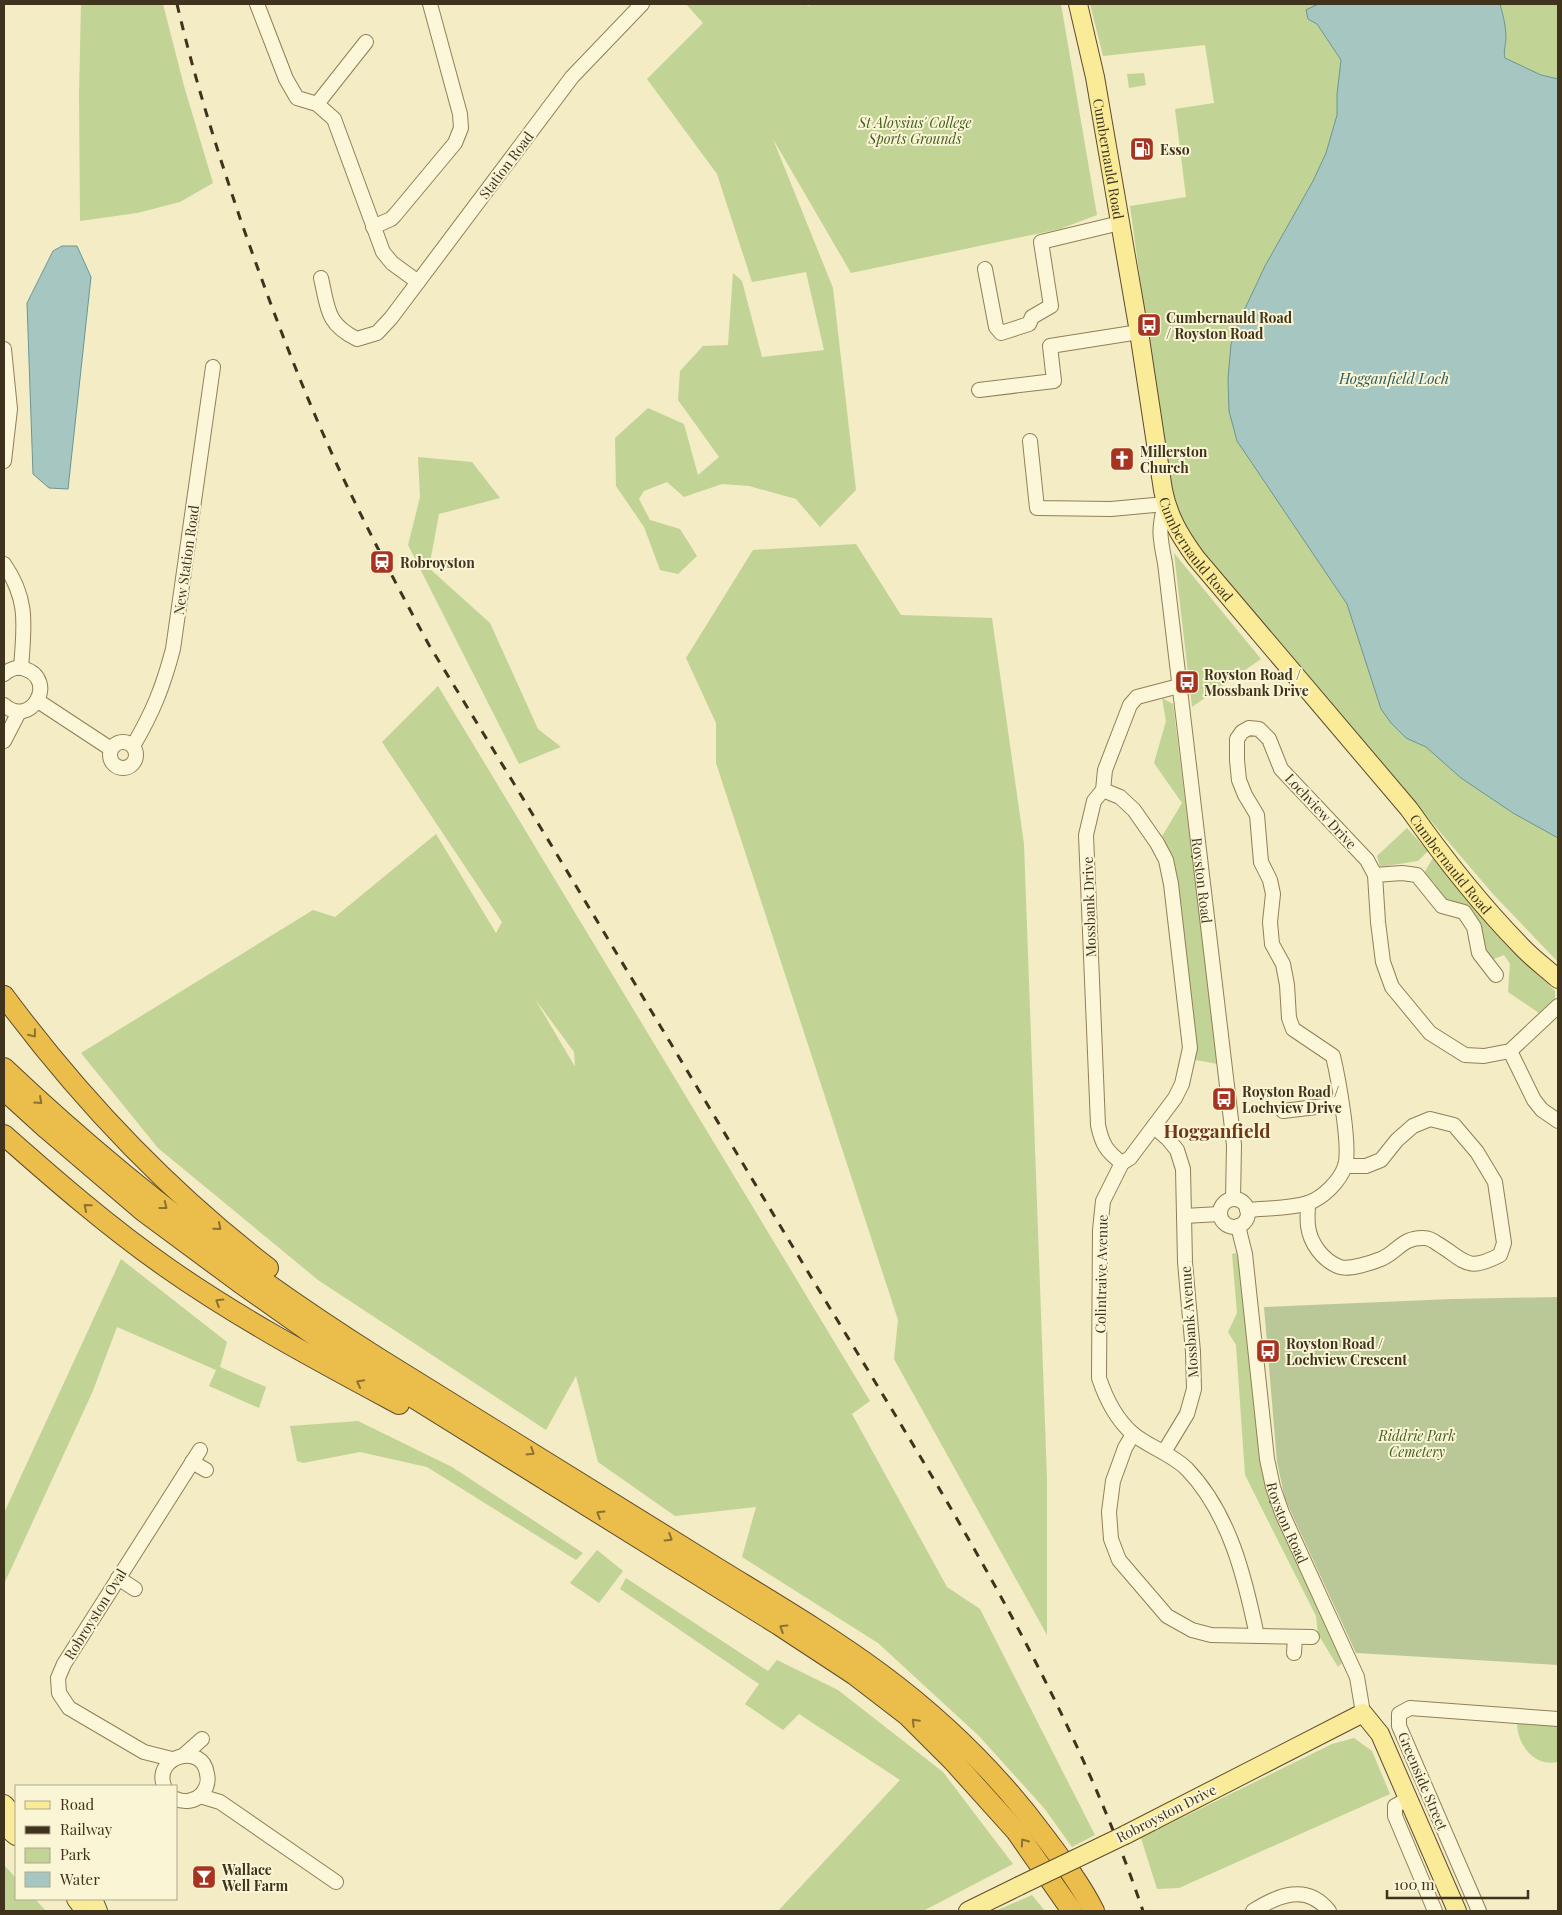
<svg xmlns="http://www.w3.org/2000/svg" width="1562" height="1915" font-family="'Playfair Display',serif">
<rect width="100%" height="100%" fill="#f3ecc4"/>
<!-- green -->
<g fill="#c2d396" fill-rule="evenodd">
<polygon points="81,4 163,4 184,86 213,183 180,202 137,213 80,221 79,94"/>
<polygon points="686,4 806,4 808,6 811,4 1061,4 1097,215 1060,229 851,273 773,139 833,288 856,490 820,527 796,499 749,486 722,484 684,497 667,482 644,491 639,499 650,520 680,529 697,556 678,574 660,570 644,527 616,486 615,438 648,408 684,424 698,475 719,457 678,400 680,371 703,346 728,345 733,273 742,281 762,357 824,350 806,272 752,282 717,174 647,79 703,23"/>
<polygon points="1090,4 1558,4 1558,962 1493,894 1347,723 1192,538 1171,502 1130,206 1186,197 1175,109 1214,103 1205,45 1103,56"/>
<polygon points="1144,73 1146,85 1129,88 1127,74"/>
<polygon points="418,457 472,462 500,498 439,514 429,568 490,623 538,729 561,747 519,764 408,545 420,497"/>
<polygon points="856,544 901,615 992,618 1024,844 1047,1479 1047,1635 894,1359 898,1320 716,763 716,723 686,658 753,550"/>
<polygon points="1174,553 1261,659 1192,707"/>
<path d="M438,686L870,1401L852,1414L947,1587L980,1609L1095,1835L1072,1847L1044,1808L979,1736L878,1643L742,1557L756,1507L675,1516L598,1462L576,1376L546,1430L318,1280L158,1148L81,1053L313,910L335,917L436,834L496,933L502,922L382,742ZM535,999L574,1052L575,1066L574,1065Z"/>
<polygon points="1162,698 1173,704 1218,1064 1195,1060 1173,858 1161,838 1182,803 1154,763 1166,721"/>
<polygon points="1407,828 1428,851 1418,861 1380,867 1377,856"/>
<polygon points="1433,858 1514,951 1555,991 1555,998 1539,1013 1508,992 1510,964 1504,955 1491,960 1484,955 1477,925 1440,898 1435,884 1424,873"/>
<polygon points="1236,1253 1241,1270 1260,1460 1266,1488 1276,1514 1342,1663 1338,1667 1318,1634 1316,1616 1245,1475 1236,1345 1228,1332 1237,1313 1232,1254"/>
<polygon points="121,1259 227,1342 220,1367 266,1387 259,1408 209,1386 216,1370 117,1327 92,1393 4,1584 4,1513"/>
<polygon points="358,1421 452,1467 583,1553 576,1560 427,1467 360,1452 303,1463 297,1461 290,1426"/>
<polygon points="597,1550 623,1571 599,1603 570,1583"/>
<polygon points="626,1578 768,1671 777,1660 838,1690 943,1772 1013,1864 923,1911 778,1911 900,1780 799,1714 783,1730 745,1704 759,1684 620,1589"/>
<path d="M1517,1722L1558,1725V1762C1534,1767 1517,1745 1517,1722Z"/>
<polygon points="1354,1738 1372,1751 1390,1794 1179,1888 1157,1889 1141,1838 1332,1744"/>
<polygon points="4,1865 16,1878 16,1899 35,1899 46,1911 4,1911"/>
<polygon points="1032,1895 1045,1911 995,1911"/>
</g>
<!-- cemetery -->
<polygon fill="#bac796" points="1558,1297 1558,1665 1356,1653 1285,1499 1277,1462 1264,1307 1452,1299"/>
<!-- water -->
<g fill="#a6c6c2" stroke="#6c9692">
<path d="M1318,4H1500C1503,15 1506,26 1506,37C1506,45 1503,51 1505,58L1541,75L1558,79V838L1513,813L1461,778L1426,747L1406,738L1391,723L1381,709L1347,604L1237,441L1229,411L1228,379L1231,344L1241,317L1265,266L1313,181L1326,153L1337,115V94L1341,60L1317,24L1308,19L1306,10Z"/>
<polygon points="62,246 77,246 91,277 68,489 49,488 33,474 27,303 53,251"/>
</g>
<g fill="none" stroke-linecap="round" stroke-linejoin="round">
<defs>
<g id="minor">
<polyline points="257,4 286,79 297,98 317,104 334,119 383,252 392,263 418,282"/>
<polyline points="317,104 366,42"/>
<polyline points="373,227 391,219 395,215 455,143 461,128 460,114 430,4"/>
<polyline points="985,269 996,327 1001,333 1029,324 1032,317 1051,306 1041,242 1120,223"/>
<path d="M321,278C328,308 326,324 357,339L377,333L391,318L572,77L642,4"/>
<polyline points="4,349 10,409 4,461"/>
<polyline points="979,390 1054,381 1050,346 1139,332"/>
<path id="s1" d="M1030,441L1037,508L1111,509L1165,504C1158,530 1160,538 1165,563L1234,1145L1233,1199"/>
<path d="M4,564C29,600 24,626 21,668"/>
<path d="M4,674C10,669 18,666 25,669C58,680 31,729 4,705"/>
<polyline points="38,701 111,749"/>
<polyline points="4,741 19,712"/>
<circle cx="123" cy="755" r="13"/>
<path d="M133,746C153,712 163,687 173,649L213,367"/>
<path d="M1103,790L1120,797L1134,810L1157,843L1166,860L1171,884L1190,1048L1182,1084L1175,1098L1130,1158L1122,1163L1103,1201L1100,1230L1099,1378C1106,1399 1115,1418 1132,1433C1148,1447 1171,1453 1187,1469C1230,1514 1245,1578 1257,1636"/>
<polyline points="1375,875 1402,873 1417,875 1442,906 1464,912 1474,927 1479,953 1496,975"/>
<polyline points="1510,1051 1534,1100 1542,1110 1558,1121"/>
<polyline points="1283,1111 1341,1104"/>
<polyline points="1154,1127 1168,1139 1177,1150 1183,1169 1185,1262 1193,1352 1194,1389 1187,1414 1164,1452"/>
<path d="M1122,1163C1106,1151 1102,1144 1098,1125L1086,835L1094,801L1103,790L1105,770L1130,705L1137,697L1179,686"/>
<circle cx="1234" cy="1213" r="14"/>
<path d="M1308,1203C1308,1210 1307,1218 1308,1226C1310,1243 1323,1261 1340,1267C1349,1270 1371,1263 1381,1259C1398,1252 1402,1237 1424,1238C1429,1238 1434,1241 1438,1244C1465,1260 1466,1273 1500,1255L1504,1243L1495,1182L1477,1152L1454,1125L1430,1119L1413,1126L1397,1140L1381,1160L1366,1166H1345"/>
<path d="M1247,1210C1266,1208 1289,1209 1308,1203C1323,1198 1340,1181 1345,1166C1351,1147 1338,1077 1333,1056L1293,1029L1289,1018L1287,985L1283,964L1272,944L1270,922L1273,894L1270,880L1261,862L1257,815L1245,795L1239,780L1237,760V739L1242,732L1249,728L1259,729L1269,739L1281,769L1367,860L1375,875L1378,922L1383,962L1392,987L1430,1033L1465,1055L1484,1056L1510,1051L1558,1006"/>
<polyline points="1184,1216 1220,1214"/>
<path id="s2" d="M1238,1226L1245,1254L1267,1459L1273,1487L1282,1513L1357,1677L1363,1713"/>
<polyline points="1133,1434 1125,1448 1113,1481 1109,1512 1111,1539 1119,1560 1167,1616 1192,1630 1211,1635 1312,1637"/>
<polyline points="192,1462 206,1470"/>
<polyline points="118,1578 135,1589"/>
<polyline points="1294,1653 1295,1637"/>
<polyline points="184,1755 202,1739"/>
<polyline points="172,1759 144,1752 69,1708 59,1693 58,1678 64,1664 200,1450"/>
<path d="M164,1786C153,1756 203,1742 207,1774C209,1782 207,1788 201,1795C195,1801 184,1803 176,1799"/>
<polyline points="200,1796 220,1802 336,1882"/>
<polyline points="1409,1798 1395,1806 1395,1816 1435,1911"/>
<path d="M1253,1911C1278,1895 1307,1883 1329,1911"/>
<polyline points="1479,1911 1399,1726 1399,1714 1410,1708 1558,1719"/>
</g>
<g id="major">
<path id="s3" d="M1078,4L1095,77L1139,332L1163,490C1168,516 1180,536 1196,558L1409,809C1443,857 1480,904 1521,946C1532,958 1546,968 1558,979"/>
<polyline points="4,1804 16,1817"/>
<polyline points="4,1826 16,1836"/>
<polyline points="1125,1835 1363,1713 1380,1734 1457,1911"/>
<polyline points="76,1899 85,1911"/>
<polyline points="93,1899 98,1911"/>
<polyline points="968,1911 1019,1886"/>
</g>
<g id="highway">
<path d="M4,996C79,1097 168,1191 268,1268"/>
<path d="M4,1068C118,1176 245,1274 378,1358C485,1425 592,1490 699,1557C760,1595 823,1631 881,1674C943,1720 998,1774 1044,1836C1062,1860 1081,1885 1094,1911"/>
<polyline points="4,1090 47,1129 143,1211 239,1282 324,1342 779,1625 855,1675 907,1715 953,1761 1016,1831 1072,1911"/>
<path d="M4,1135C56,1181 109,1227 166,1267C240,1319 319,1361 399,1404"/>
</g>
</defs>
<!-- minor casing -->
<use href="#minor" stroke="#917f58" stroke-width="16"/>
<!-- major casing -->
<use href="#major" stroke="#5e4b2c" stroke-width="20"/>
<!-- highway casing -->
<use href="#highway" stroke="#5e4b2c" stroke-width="22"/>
<!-- minor -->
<use href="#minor" stroke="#fcf7d9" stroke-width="14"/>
<!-- major -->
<use href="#major" stroke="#faeb98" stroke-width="18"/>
<!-- highway -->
<use href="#highway" stroke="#ebbe4c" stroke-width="20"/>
<!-- rail -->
<path stroke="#3f331d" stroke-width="3" stroke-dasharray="9 9" stroke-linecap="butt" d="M177,4C194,77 217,150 241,221C270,304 301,387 338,467C366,527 397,586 429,645C558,854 684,1066 811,1277C935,1481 1066,1684 1143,1911"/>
<defs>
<polyline id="major-bridge" points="1019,1886 1125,1835"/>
</defs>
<!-- major-bridge casing -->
<use href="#major-bridge" stroke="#5e4b2c" stroke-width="20" stroke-linecap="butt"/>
<!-- major-bridge -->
<use href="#major-bridge" stroke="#faeb98" stroke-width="18"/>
</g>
<!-- one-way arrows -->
<defs><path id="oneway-chevron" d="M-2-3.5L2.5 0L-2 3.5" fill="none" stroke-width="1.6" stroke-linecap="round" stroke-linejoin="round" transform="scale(1.25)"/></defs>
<g stroke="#8c7232">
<use href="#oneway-chevron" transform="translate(33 1034) rotate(52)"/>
<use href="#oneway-chevron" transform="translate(39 1101) rotate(42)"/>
<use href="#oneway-chevron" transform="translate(164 1206) rotate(38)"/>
<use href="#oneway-chevron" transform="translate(87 1207) rotate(-140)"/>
<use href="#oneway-chevron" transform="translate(218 1227) rotate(41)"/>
<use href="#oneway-chevron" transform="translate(219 1302) rotate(-148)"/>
<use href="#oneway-chevron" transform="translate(360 1383) rotate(-152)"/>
<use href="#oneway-chevron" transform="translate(531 1452) rotate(32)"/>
<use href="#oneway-chevron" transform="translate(600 1514) rotate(-148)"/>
<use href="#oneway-chevron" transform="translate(669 1538) rotate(32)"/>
<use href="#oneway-chevron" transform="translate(783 1628) rotate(-148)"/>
<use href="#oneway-chevron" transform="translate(915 1722) rotate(-135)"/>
<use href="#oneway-chevron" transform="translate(1024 1842) rotate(-125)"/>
</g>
<!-- icons -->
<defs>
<symbol id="fuel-square" viewBox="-11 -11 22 22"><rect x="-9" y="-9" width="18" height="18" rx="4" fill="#a73420" stroke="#faf5d5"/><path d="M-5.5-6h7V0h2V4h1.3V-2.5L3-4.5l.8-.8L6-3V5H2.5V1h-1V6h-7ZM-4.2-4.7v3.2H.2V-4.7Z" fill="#fff"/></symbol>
<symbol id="bus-square" viewBox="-11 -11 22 22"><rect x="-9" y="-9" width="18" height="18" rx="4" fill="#a73420" stroke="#faf5d5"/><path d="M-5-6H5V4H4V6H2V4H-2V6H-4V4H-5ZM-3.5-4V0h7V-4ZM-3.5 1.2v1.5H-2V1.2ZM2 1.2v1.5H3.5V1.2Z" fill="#fff"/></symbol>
<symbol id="church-square" viewBox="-11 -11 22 22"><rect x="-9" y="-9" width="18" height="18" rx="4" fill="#a73420" stroke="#faf5d5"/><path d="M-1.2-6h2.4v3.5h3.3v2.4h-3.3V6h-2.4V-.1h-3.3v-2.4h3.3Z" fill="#fff"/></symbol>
<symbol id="station-square" viewBox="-11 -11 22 22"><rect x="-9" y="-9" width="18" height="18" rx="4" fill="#a73420" stroke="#faf5d5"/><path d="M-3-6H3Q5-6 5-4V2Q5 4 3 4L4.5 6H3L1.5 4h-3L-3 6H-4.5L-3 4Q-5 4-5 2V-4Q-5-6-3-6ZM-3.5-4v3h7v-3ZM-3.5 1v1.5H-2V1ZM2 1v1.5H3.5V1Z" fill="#fff"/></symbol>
<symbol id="bar-square" viewBox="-11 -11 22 22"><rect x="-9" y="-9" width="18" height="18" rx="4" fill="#a73420" stroke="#faf5d5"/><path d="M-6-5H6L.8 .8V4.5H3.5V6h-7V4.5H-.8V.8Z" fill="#fff"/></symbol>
</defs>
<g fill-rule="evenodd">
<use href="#fuel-square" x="1128" y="135" width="28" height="28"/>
<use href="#bus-square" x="1135" y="311" width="28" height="28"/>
<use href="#church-square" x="1108" y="445" width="28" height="28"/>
<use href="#station-square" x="368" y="548" width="28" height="28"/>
<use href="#bus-square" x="1173" y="668" width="28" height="28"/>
<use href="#bus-square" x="1210" y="1085" width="28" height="28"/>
<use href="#bus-square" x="1254" y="1337" width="28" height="28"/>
<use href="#bar-square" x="190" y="1863" width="28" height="28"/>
</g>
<g text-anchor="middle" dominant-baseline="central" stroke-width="4" stroke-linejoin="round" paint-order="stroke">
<!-- park labels -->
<g font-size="14" font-style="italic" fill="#455e21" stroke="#faf5d5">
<text x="915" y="122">St Aloysius' College<tspan x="915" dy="16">Sports Grounds</tspan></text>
<text x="1417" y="1435">Riddrie Park<tspan x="1417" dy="16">Cemetery</tspan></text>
</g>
<!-- poi labels -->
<g font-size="14" font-weight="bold" fill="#3f331d" stroke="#faf5d5" text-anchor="start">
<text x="1160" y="149">Esso</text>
<text x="1166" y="317">Cumbernauld Road<tspan x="1166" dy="16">/ Royston Road</tspan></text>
<text x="1140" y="451">Millerston<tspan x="1140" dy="16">Church</tspan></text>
<text x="400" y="562">Robroyston</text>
<text x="1204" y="674">Royston Road /<tspan x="1204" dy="16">Mossbank Drive</tspan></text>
<text x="1242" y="1091">Royston Road /<tspan x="1242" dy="16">Lochview Drive</tspan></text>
<text x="1286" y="1343">Royston Road /<tspan x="1286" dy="16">Lochview Crescent</tspan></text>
<text x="222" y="1869">Wallace<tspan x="222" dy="16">Well Farm</tspan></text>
</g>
<!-- street labels -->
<g font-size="14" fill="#3f331d" stroke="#faf5d5">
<text stroke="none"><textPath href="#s3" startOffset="158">Cumbernauld Road</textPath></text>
<text transform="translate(506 165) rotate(-53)">Station Road</text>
<text stroke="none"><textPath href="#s3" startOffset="562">Cumbernauld Road</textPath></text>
<text transform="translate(186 560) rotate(-82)">New Station Road</text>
<text transform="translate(1321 811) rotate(47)">Lochview Drive</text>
<text stroke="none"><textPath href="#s3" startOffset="968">Cumbernauld Road</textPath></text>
<text stroke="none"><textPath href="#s1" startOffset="575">Royston Road</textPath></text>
<text transform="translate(1089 907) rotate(-92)">Mossbank Drive</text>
<text transform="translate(1101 1274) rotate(-89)">Colintraive Avenue</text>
<text transform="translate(1189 1322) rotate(-94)">Mossbank Avenue</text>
<text stroke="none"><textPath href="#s2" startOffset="302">Royston Road</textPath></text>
<text transform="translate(95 1614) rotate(-58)">Robroyston Oval</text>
<text transform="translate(1423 1781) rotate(67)">Greenside Street</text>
<text transform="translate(1166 1813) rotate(-27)">Robroyston Drive</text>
</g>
<!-- water labels -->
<g font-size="15" font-style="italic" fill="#2b5b60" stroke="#faf5d5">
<text x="1394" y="378">Hogganfield Loch</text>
</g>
<!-- district labels -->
<g font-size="19" font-weight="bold" fill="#713817" stroke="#faf5d5">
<text x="1217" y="1130">Hogganfield</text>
</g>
</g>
<!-- border -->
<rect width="1562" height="1915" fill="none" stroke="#3f331d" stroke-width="10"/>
<!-- legend -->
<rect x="15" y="1785" width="162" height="115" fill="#faf5d5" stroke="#afa78b"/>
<rect x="25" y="1801" width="25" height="8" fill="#faeb98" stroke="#afa78b"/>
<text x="60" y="1810" font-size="15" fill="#3f331d">Road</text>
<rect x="25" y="1826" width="25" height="8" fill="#3f331d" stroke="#afa78b"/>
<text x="60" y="1835" font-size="15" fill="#3f331d">Railway</text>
<rect x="25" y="1848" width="25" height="15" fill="#c2d396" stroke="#afa78b"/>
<text x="60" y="1860" font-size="15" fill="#3f331d">Park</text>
<rect x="25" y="1872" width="25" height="15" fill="#a6c6c2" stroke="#afa78b"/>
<text x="60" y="1885" font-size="15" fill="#3f331d">Water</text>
<!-- scale -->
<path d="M1387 1890v8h141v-8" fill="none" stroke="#3f331d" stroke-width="2.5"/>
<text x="1394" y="1890" font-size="15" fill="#3f331d" stroke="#faf5d5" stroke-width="4" paint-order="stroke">100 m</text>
</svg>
